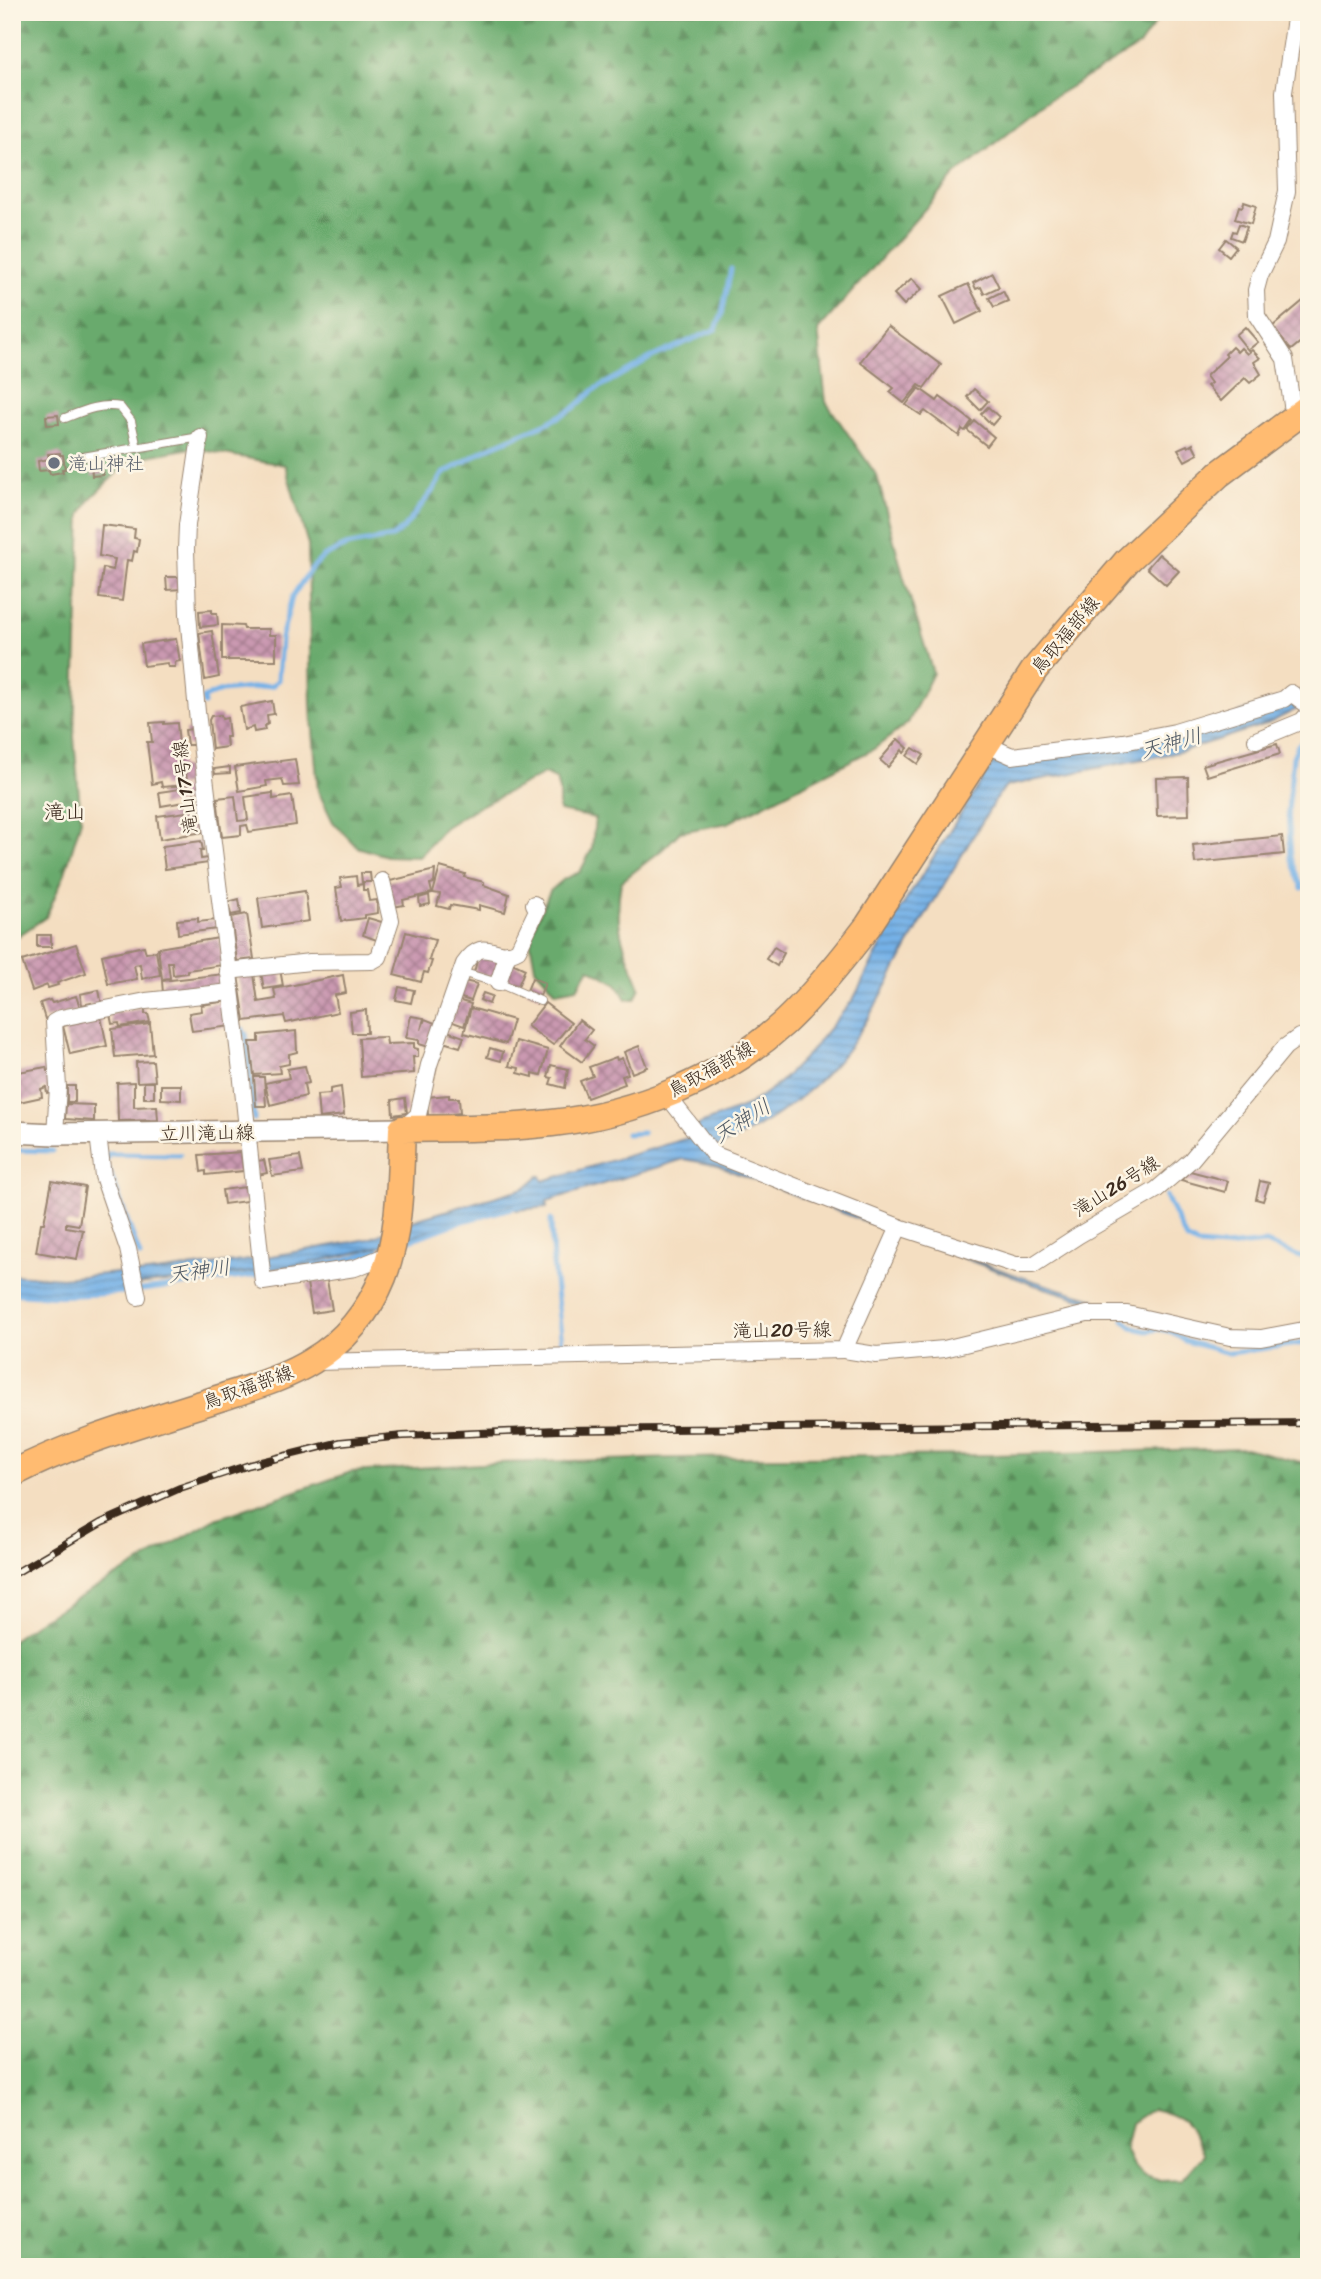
<svg xmlns="http://www.w3.org/2000/svg" width="1321" height="2279" font-family="Sriracha,'Klee One',sans-serif">
<defs>
<pattern id="forest-firs" width="22" height="20" patternUnits="userSpaceOnUse" patternTransform="scale(1.75)"><rect width="22" height="20" fill="#69aa6d"/><path d="M5 1l3.5 6h-7zM16 11l3.5 6h-7z" fill="#588b59"/></pattern>
<pattern id="water-rules" width="6" height="5" patternUnits="userSpaceOnUse" patternTransform="scale(1.75)"><rect width="6" height="5" fill="#75b1e7"/><path d="M0 2.5h6" fill="none" stroke="#6190bb"/></pattern>
<pattern id="building-cross-hatch" width="8" height="8" patternUnits="userSpaceOnUse" patternTransform="scale(1.75)"><rect width="8" height="8" fill="#ca99b1"/><path d="M0 0l8 8M0 8l8-8" fill="none" stroke="#a57d8f"/></pattern>
</defs>
<rect width="100%" height="100%" fill="#fcf5e5"/>
<filter id="ink" filterUnits="userSpaceOnUse"><feTurbulence type="fractalNoise" baseFrequency=".0143" numOctaves="2"/><feDisplacementMap in="SourceGraphic" scale="14" xChannelSelector="R" yChannelSelector="G"/><feConvolveMatrix kernelMatrix="1 2 1 2 8 2 1 2 1" color-interpolation-filters="sRGB"/></filter>
<filter id="wash" filterUnits="userSpaceOnUse"><feTurbulence type="fractalNoise" baseFrequency=".00686" numOctaves="4" result="noise"/><feDisplacementMap in="SourceGraphic" scale="28" xChannelSelector="R" yChannelSelector="G"/><feGaussianBlur stdDeviation="1.57" result="paint"/><feColorMatrix in="noise" values="0 0 0 0 0 0 0 0 0 0 0 0 0 0 0 0 0 1.4 0 .05"/><feComposite in="paint" operator="in"/></filter>
<g filter="url(#wash)">
<rect width="100%" height="100%" fill="#f4dec1"/>
<!-- forest -->
<g fill="url(#forest-firs)" stroke="#526a46" stroke-width="2" fill-rule="evenodd">
<path d="M12,12H1163L1139,46L1050,99L954,176L818,330L826,402L877,476L903,575L933,673L908,723L874,749L728,823L680,832L663,849L621,882C613,925 624,948 640,987L635,999H626L617,984L589,968L577,988L556,992L535,968L530,940L537,919L550,891L564,879L580,872L592,849L595,818L559,811V791L556,779L544,774L474,809L444,828L419,857L387,856L357,847L333,822L318,791L311,706L308,545L285,465L191,448L131,459L91,498L81,514L74,737L81,820L65,873L46,917L12,940Z"/>
<path d="M1245,1448L1309,1464V2267H12V1640L40,1620L216,1519L351,1472L497,1463L678,1458L991,1455ZM1152,2109C1186,2116 1188,2125 1204,2154L1181,2180L1161,2181L1144,2176L1133,2166L1125,2149L1131,2123Z"/>
</g>
<!-- water -->
<path fill="url(#water-rules)" stroke="#586e82" stroke-width="2" d="M1309,685V703L1269,723L1183,751L1007,786L1000,793C972,838 944,884 917,930C897,966 879,1003 856,1037C821,1089 764,1130 705,1152C834,1204 962,1263 1095,1299L1094,1303L1035,1285L715,1165L684,1159L547,1201V1207L516,1210L514,1205C464,1218 416,1237 366,1250C294,1269 218,1277 144,1284C102,1297 56,1296 12,1292V1275L62,1278L128,1272L140,1274L243,1261L369,1239L418,1219L525,1188L539,1176H541L543,1181L688,1138L700,1124L749,1105L778,1084L809,1053L853,1000L898,913L993,763L1168,739L1300,691Z"/>
<g fill="none" stroke-linecap="round" stroke-linejoin="round">
<!-- stream -->
<g stroke="#75b1e7" stroke-width="5">
<polyline points="204,704 203,698 221,691 272,686 278,680 281,639 292,597 310,570 323,557 346,546 392,537 403,529 434,489 443,474 488,448 547,423 574,408 594,390 652,357 716,329 722,314 731,269"/>
<polyline points="1302,888 1291,857 1288,811 1293,757 1298,745 1309,737"/>
<polyline points="243,1029 244,1033 246,1034 254,1119"/>
<polyline points="627,1134 643,1133"/>
<polyline points="12,1150 52,1151"/>
<polyline points="108,1159 107,1154 180,1155"/>
<polyline points="109,1169 140,1256"/>
<polyline points="1166,1196 1186,1239 1197,1245 1224,1247 1266,1243 1300,1257 1309,1257"/>
<polyline points="551,1220 553,1263 562,1344"/>
<polyline points="402,1243 463,1221 519,1206"/>
<polyline points="290,1270 345,1260 379,1250"/>
<path d="M12,1293C95,1302 177,1284 259,1275"/>
<polyline points="1124,1320 1134,1328 1147,1331 1160,1329 1172,1332 1185,1341 1229,1353 1306,1343"/>
</g>
</g>
<g id="blocks">
<!-- building -->
<g fill="url(#building-cross-hatch)">
<polygon points="1244,202 1256,206 1251,224 1235,219 1239,206 1242,207"/>
<polygon points="1239,224 1247,227 1242,241 1231,237 1233,231 1236,232"/>
<polygon points="1226,239 1236,247 1229,256 1219,248"/>
<polygon points="992,273 999,287 984,294 981,287 976,289 973,283"/>
<polygon points="912,278 922,289 904,305 894,294"/>
<polygon points="968,284 982,311 956,324 942,296"/>
<polygon points="1003,291 1008,301 994,307 989,298"/>
<polygon points="1309,296 1309,335 1291,350 1272,327"/>
<polygon points="888,326 941,365 924,388 919,385 904,403 890,392 894,388 860,362"/>
<polygon points="1245,327 1258,342 1248,350 1236,335"/>
<polygon points="1232,347 1237,352 1241,348 1247,354 1252,350 1260,358 1254,362 1261,374 1250,383 1245,378 1221,401 1207,386 1211,383 1206,376 1227,356 1225,354"/>
<polygon points="919,388 937,401 940,397 972,421 965,431 962,429 959,436 925,411 921,415 906,405"/>
<polygon points="974,389 988,401 980,410 967,397"/>
<polygon points="988,407 999,417 992,425 981,414"/>
<polygon points="58,415 59,424 47,425 46,416"/>
<polygon points="975,421 994,437 987,446 967,430"/>
<polygon points="1193,444 1198,454 1185,461 1178,449 1187,445 1188,447"/>
<polygon points="60,453 60,455 63,455 65,469 62,469 63,472 50,474 49,470 39,471 38,461 49,459 48,454"/>
<polygon points="102,459 103,475 92,476 91,460"/>
<polygon points="102,525 135,529 134,538 139,539 137,552 134,551 132,561 127,560 122,601 99,598 103,568 113,570 115,559 99,556"/>
<polygon points="1159,554 1179,571 1166,585 1147,568"/>
<polygon points="166,577 181,577 182,589 167,590"/>
<polygon points="212,610 212,613 217,613 218,625 200,627 199,611"/>
<polygon points="222,625 243,626 244,629 269,629 269,635 276,635 276,660 222,660"/>
<polygon points="212,631 219,677 205,680 199,633"/>
<polygon points="176,639 180,661 175,662 175,667 168,667 167,663 144,666 141,644"/>
<polygon points="272,701 274,714 267,715 268,724 264,726 265,730 254,732 253,727 244,730 240,707"/>
<polygon points="221,715 222,719 227,718 229,737 226,737 227,747 212,749 209,720 211,716"/>
<polygon points="164,722 164,724 177,723 181,767 186,767 187,785 162,787 161,782 152,784 147,742 152,742 150,723"/>
<polygon points="192,729 194,745 187,745 185,730"/>
<polygon points="898,739 908,748 904,753 902,750 888,767 880,760"/>
<polygon points="1277,744 1280,754 1207,776 1203,765"/>
<polygon points="913,748 924,755 918,764 907,756"/>
<polygon points="295,759 299,785 284,786 282,779 266,781 267,786 239,791 235,767"/>
<polygon points="230,767 230,773 215,774 214,769"/>
<polygon points="1188,777 1189,815 1157,816 1156,778"/>
<polygon points="193,787 196,800 161,806 159,792"/>
<polygon points="273,793 273,799 292,796 296,825 249,832 247,825 241,826 241,835 222,837 217,798 235,796 238,821 248,820 245,797"/>
<polygon points="200,810 204,832 160,839 157,816"/>
<polygon points="1282,836 1284,854 1195,863 1193,845"/>
<polygon points="201,841 203,850 200,850 201,859 208,858 209,863 165,869 162,846"/>
<polygon points="440,867 465,874 464,877 484,882 484,885 509,894 505,912 479,905 479,910 450,905 449,909 437,906 440,894 433,893"/>
<polygon points="435,870 434,883 430,884 432,893 403,900 404,905 393,907 386,882"/>
<polygon points="361,873 370,873 371,882 362,882"/>
<polygon points="356,876 357,885 363,884 363,890 367,890 369,901 377,900 378,913 365,915 365,918 341,921 336,888 342,887 340,878"/>
<polygon points="305,891 309,921 262,928 258,898"/>
<polygon points="429,895 430,904 420,906 419,898"/>
<polygon points="239,899 241,913 231,915 228,902"/>
<polygon points="247,914 254,959 237,961 231,917"/>
<polygon points="198,918 198,922 216,920 218,929 178,934 177,920"/>
<polygon points="368,918 385,923 379,941 363,935"/>
<polygon points="406,932 435,940 429,960 432,961 428,973 424,972 421,982 394,975"/>
<rect x="37" y="935" width="14" height="12"/>
<polygon points="219,938 223,965 187,970 187,973 173,975 172,962 168,962 170,978 162,979 158,948"/>
<polygon points="76,944 86,973 57,983 58,985 48,988 47,985 32,991 22,961"/>
<polygon points="144,946 146,953 156,951 160,975 142,979 140,964 134,965 137,979 108,984 102,955"/>
<polygon points="774,947 784,953 777,966 766,959"/>
<polygon points="479,954 500,960 494,978 474,972"/>
<polygon points="510,962 525,969 518,986 503,980"/>
<polygon points="280,969 283,986 264,989 261,973"/>
<polygon points="224,974 225,987 163,993 162,981"/>
<polygon points="254,974 258,1002 276,999 274,989 343,975 346,993 335,995 338,1012 286,1023 284,1016 245,1021 238,976"/>
<polygon points="532,978 545,983 540,996 527,991"/>
<polygon points="464,981 477,984 471,1001 458,997"/>
<polygon points="399,987 414,990 411,1003 396,1000"/>
<polygon points="99,990 102,1005 91,1007 91,1003 82,1005 80,994"/>
<polygon points="483,993 492,996 489,1004 480,1000"/>
<polygon points="76,996 81,1010 45,1019 40,1003 50,1000 52,1003"/>
<polygon points="457,1000 471,1004 464,1026 450,1021"/>
<polygon points="228,1001 232,1026 192,1031 189,1013 202,1011 201,1005"/>
<polygon points="545,1003 571,1023 553,1045 527,1026"/>
<polygon points="145,1008 145,1014 148,1014 150,1022 120,1027 119,1023 112,1024 110,1014"/>
<polygon points="471,1008 513,1020 506,1044 464,1033"/>
<polygon points="366,1010 367,1033 352,1033 350,1012"/>
<polygon points="411,1016 424,1018 421,1030 425,1019 435,1023 429,1047 419,1044 419,1040 406,1038"/>
<polygon points="101,1017 107,1046 70,1054 63,1026"/>
<polygon points="579,1020 592,1030 585,1039 594,1046 582,1062 560,1046"/>
<polygon points="150,1024 153,1054 115,1057 112,1029"/>
<polygon points="296,1031 297,1052 289,1054 289,1064 279,1066 280,1073 254,1075 250,1042 259,1042 259,1035"/>
<polygon points="447,1031 464,1037 460,1047 443,1042"/>
<polygon points="386,1037 387,1044 414,1043 414,1048 418,1049 418,1057 413,1057 414,1073 361,1077 359,1038"/>
<polygon points="516,1041 548,1050 541,1075 533,1073 533,1077 518,1073 519,1068 509,1066"/>
<polygon points="639,1046 647,1067 632,1073 624,1052"/>
<polygon points="490,1048 503,1052 501,1061 487,1057"/>
<polygon points="616,1057 617,1060 622,1058 628,1074 622,1076 625,1084 587,1098 580,1081 593,1076 589,1067"/>
<polygon points="153,1061 155,1081 137,1082 136,1062"/>
<polygon points="551,1065 568,1069 565,1088 550,1084 552,1078 548,1077"/>
<polygon points="305,1066 309,1083 304,1084 306,1096 270,1105 265,1083 289,1078 287,1069"/>
<polygon points="46,1067 47,1071 52,1071 53,1091 47,1093 46,1087 41,1089 42,1097 19,1102 13,1073"/>
<polygon points="254,1077 264,1077 266,1106 256,1106"/>
<polygon points="134,1082 134,1107 157,1106 158,1120 118,1121 117,1083"/>
<rect x="144" y="1082" width="10" height="16"/>
<polygon points="161,1085 181,1085 181,1100 161,1099"/>
<rect x="67" y="1086" width="8" height="16"/>
<polygon points="341,1087 344,1115 319,1118 317,1095 330,1094 330,1089"/>
<polygon points="449,1095 449,1098 459,1098 460,1113 428,1117 427,1097"/>
<polygon points="405,1098 407,1113 393,1115 392,1100"/>
<polygon points="66,1104 94,1105 94,1121 65,1119"/>
<polygon points="241,1152 243,1171 206,1175 206,1171 201,1172 199,1155"/>
<polygon points="300,1156 303,1172 272,1176 269,1160"/>
<polygon points="264,1160 267,1173 258,1175 256,1161"/>
<polygon points="1190,1171 1228,1181 1225,1192 1181,1180"/>
<polygon points="52,1181 85,1187 79,1225 66,1223 66,1227 83,1230 77,1259 36,1252 41,1223 44,1223"/>
<polygon points="1260,1181 1269,1183 1263,1201 1256,1199"/>
<polygon points="245,1187 247,1201 224,1204 222,1190"/>
<polygon points="327,1280 332,1310 312,1313 307,1283"/>
</g>
</g>
</g>
<g filter="url(#ink)">
<use href="#blocks" fill-opacity="0" stroke="#988470" stroke-width="2"/>
<g fill="none" stroke-linecap="round" stroke-linejoin="round">
<defs>
<g id="service">
<path d="M65,418C83,411 101,403 120,407L131,421L137,448"/>
<polyline points="77,458 200,437"/>
<polyline points="461,972 498,983 540,1001"/>
</g>
<g id="minor">
<polyline points="1294,418 1285,359 1257,316 1256,290 1260,275 1276,242 1287,191 1284,92 1296,12"/>
<polyline points="200,437 187,525 186,550 188,614 197,712 241,1071 263,1282 355,1268 390,1254"/>
<polyline points="1256,740 1302,721 1309,713"/>
<polyline points="985,744 1012,756 1123,742 1175,732 1284,699 1291,693 1309,706"/>
<polyline points="228,971 310,962 372,961 379,957 391,920 382,881"/>
<polyline points="498,983 508,953"/>
<path d="M402,1129L418,1115L429,1065L464,964C485,933 495,963 518,950L537,910L534,904"/>
<polyline points="55,1134 58,1087 54,1022 61,1018 146,1001 231,992"/>
<polyline points="98,1134 103,1176 128,1249 138,1297"/>
<polyline points="899,1227 1016,1265 1033,1265 1079,1235 1156,1190 1191,1160 1285,1047 1299,1037 1309,1034"/>
<polyline points="844,1350 876,1355 944,1349 1087,1314 1127,1314 1230,1337 1261,1338 1309,1329"/>
<polyline points="315,1362 844,1350 899,1227 713,1154 666,1094"/>
</g>
<polyline id="tertiary" points="12,1132 55,1134 402,1129"/>
<path id="primary" d="M12,1474C77,1440 153,1420 223,1397C253,1387 285,1378 312,1361C344,1342 369,1312 383,1277C401,1231 400,1178 402,1129C452,1128 503,1129 552,1123C635,1114 721,1080 784,1023C815,994 842,960 868,926L1035,669L1127,561L1219,474L1309,407"/>
</defs>
<!-- service casing -->
<use href="#service" stroke="#988470" stroke-width="10"/>
<!-- minor casing -->
<use href="#minor" stroke="#988470" stroke-width="18"/>
<!-- tertiary casing -->
<use href="#tertiary" stroke="#988470" stroke-width="24"/>
<!-- primary casing -->
<use href="#primary" stroke="#988470" stroke-width="29"/>
<!-- service -->
<use href="#service" stroke="#fff" stroke-width="8"/>
<!-- minor -->
<use href="#minor" stroke="#fff" stroke-width="16"/>
<!-- tertiary -->
<use href="#tertiary" stroke="#fff" stroke-width="21"/>
<!-- primary -->
<use href="#primary" stroke="#ffbb71" stroke-width="26"/>
<defs>
<polyline id="rail" points="12,1575 101,1523 180,1488 249,1465 341,1442 403,1436 559,1430 1309,1423"/>
</defs>
<!-- rail casing -->
<use href="#rail" stroke="#3b2a1e" stroke-width="8"/>
<!-- rail -->
<use href="#rail" stroke="#fcf5e5" stroke-width="5" stroke-dasharray="16" stroke-linecap="butt"/>
</g>
</g>
<!-- markers -->
<circle fill="#6b7280" stroke="#fcf5e5" stroke-width="2.5" cx="54" cy="463" r="7"/>
<g text-anchor="middle" dominant-baseline="central" stroke-width="5" stroke-linejoin="round" paint-order="stroke">
<!-- worship labels -->
<g font-size="19" fill="#5b616d" stroke="#fcf5e5" text-anchor="start">
<text x="68" y="463">滝山神社</text>
</g>
<!-- street labels -->
<g font-size="19" fill="#3b2a1e" stroke="#fcf5e5">
<text transform="translate(1065 635) rotate(-50)">鳥取福部線</text>
<text transform="translate(185 787) rotate(-97)">滝山17号線</text>
<text transform="translate(711 1069) rotate(-29)">鳥取福部線</text>
<text transform="translate(207 1133) rotate(-1)">立川滝山線</text>
<text transform="translate(1116 1186) rotate(-32)">滝山26号線</text>
<text transform="translate(782 1330) rotate(-1)">滝山20号線</text>
<text transform="translate(248 1387) rotate(-20)">鳥取福部線</text>
</g>
<!-- water labels -->
<g font-size="21" font-style="italic" fill="#4f5964" stroke="#fcf5e5">
<text transform="translate(1171 743) rotate(-15)">天神川</text>
<text transform="translate(742 1121) rotate(-32)">天神川</text>
<text transform="translate(199 1271) rotate(-8)">天神川</text>
</g>
<!-- neighbourhood labels -->
<g font-size="21" fill="#3b2a1e" stroke="#fcf5e5">
<text x="65" y="812">滝山</text>
</g>
</g>
<!-- margin -->
<rect width="1321" height="2279" fill="none" stroke="#fcf5e5" stroke-width="42"/>
</svg>
